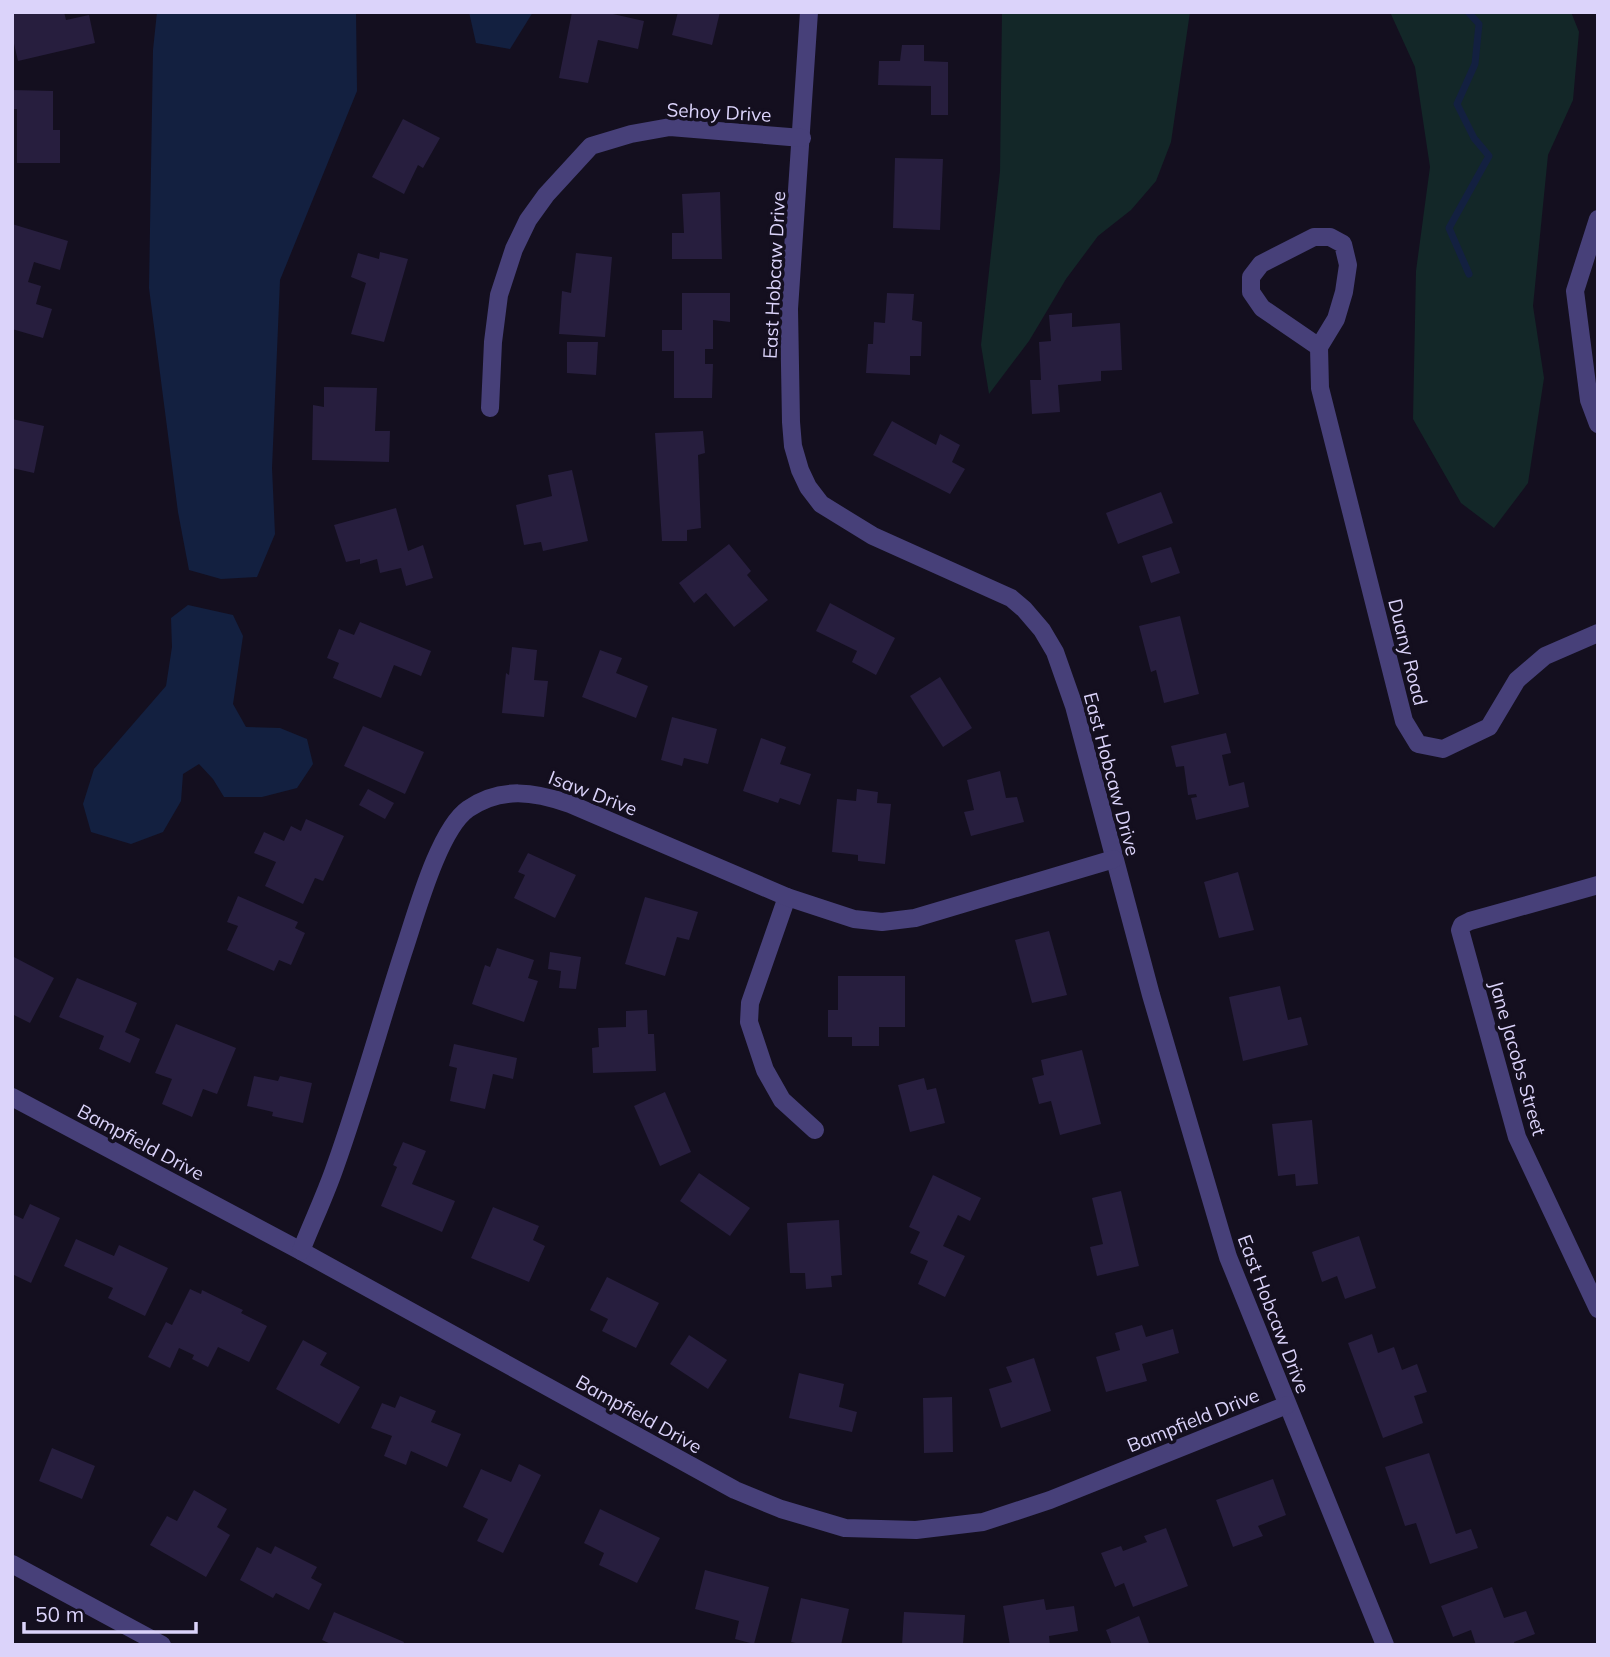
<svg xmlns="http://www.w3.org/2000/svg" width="1610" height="1657" font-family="Mulish,sans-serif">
<rect width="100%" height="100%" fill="#140f1f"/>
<!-- green -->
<g fill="#132728">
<polygon points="1002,12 1190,12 1171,142 1156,181 1131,210 1098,236 1066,279 1029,341 989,394 981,345 1000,171"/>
<polygon points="1390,12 1571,12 1579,32 1573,100 1548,155 1533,306 1544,378 1528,483 1494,528 1461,503 1413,419 1416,271 1430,167 1415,67"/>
</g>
<!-- water -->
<g fill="#132040">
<polygon points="157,12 356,12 357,91 280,280 272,468 275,534 257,577 221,579 189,570 178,512 149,288 153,50"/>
<polygon points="469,12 533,12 510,49 476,43"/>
<polygon points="188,605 233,615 243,636 233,704 246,727 280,728 307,739 313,764 297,788 262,797 224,797 213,779 199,764 183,774 181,801 163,832 131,844 91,832 83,804 94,769 166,686 172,647 171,618"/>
</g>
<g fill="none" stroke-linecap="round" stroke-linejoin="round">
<!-- stream -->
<polyline stroke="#132040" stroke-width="7" points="1468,12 1479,24 1475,64 1457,104 1474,138 1489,156 1449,228 1469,274"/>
</g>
<!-- building -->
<g fill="#271e3e">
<polygon points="12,12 64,12 66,20 89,15 95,43 18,61 12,35"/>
<polygon points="572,12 604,12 644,21 638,49 598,40 588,83 559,78"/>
<polygon points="678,12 720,12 712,45 672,35"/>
<polygon points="902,45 924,45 924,61 948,62 948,115 931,115 931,86 878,85 879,61 900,61"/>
<polygon points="12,90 53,91 53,130 60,130 60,163 17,163 17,109 12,109"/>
<polygon points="403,119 440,138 423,168 418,165 404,194 372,177"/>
<polygon points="895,158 943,159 940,230 893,228"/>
<polygon points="720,192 722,259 672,259 672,233 684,233 682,194"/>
<polygon points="12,224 68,241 60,270 34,262 28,282 41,286 36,304 52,309 43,338 12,329"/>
<polygon points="380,252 408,259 384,342 351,334 366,283 351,277 358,253 379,259"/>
<polygon points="576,253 612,257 605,337 559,334 562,291 571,293"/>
<polygon points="682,293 730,293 730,322 713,320 713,349 705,349 705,364 713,364 712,398 674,398 674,351 662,351 662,330 682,330"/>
<polygon points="887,293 914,294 912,320 922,322 921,356 910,356 910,375 866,373 868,344 873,344 874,322 885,323"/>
<polygon points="1072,313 1072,327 1120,323 1122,370 1101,371 1101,381 1058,385 1060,412 1032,414 1030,380 1041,380 1039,342 1051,341 1049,315"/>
<polygon points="567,342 598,342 596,375 567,373"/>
<polygon points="324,387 377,388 375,431 390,431 389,462 312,460 313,405 324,407"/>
<polygon points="12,419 44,426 34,473 12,468"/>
<polygon points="892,421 936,445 940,434 960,445 952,462 965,469 950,494 873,455"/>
<polygon points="703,431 705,453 698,455 701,528 687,530 687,541 662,541 655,433"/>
<polygon points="572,470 588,541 543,551 541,542 524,545 516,505 552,496 548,475"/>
<polygon points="1161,492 1173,523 1118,544 1106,513"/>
<polygon points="396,508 408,551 423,545 433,578 406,586 401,568 380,573 377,559 360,564 360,559 346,562 334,525"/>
<polygon points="729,544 751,571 747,575 768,600 734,627 706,593 694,603 679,583"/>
<polygon points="1171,547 1180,573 1151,583 1142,556"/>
<polygon points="830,603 895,638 876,675 852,662 857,651 816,631"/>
<polygon points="1180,616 1199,694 1164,703 1156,670 1151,672 1139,626"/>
<polygon points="360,622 431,651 421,676 394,665 381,698 333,678 339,663 327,658 339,629 354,635"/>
<polygon points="512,647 537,650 534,680 548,681 544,717 502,713 506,673 509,675"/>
<polygon points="600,650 622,658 616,673 648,686 636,718 582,697"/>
<polygon points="940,677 972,728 943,747 910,696"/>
<polygon points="672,717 717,729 708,764 684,758 682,766 661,760"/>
<polygon points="363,726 424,752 405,794 344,766"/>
<polygon points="1226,733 1231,753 1222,755 1229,786 1244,782 1249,807 1196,820 1191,798 1197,797 1196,794 1188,795 1184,766 1176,767 1171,746"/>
<polygon points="761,738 786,747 780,764 811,774 800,805 780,798 778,803 743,791"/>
<polygon points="1000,771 1006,798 1017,797 1024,822 971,836 964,812 974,810 967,780"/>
<polygon points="368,789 394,803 385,819 359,805"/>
<polygon points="857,789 878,792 877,803 891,804 885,864 858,861 858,855 832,852 837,799 856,801"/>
<polygon points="306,819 344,836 323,881 315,878 303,904 265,886 276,862 254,853 264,832 284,841 291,826 301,831"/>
<polygon points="528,853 576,875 555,918 514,898 525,875 518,872"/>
<polygon points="1238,872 1254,930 1219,938 1204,882"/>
<polygon points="238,896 298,922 295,928 305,933 291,965 279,960 274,971 227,950 238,926 227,922"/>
<polygon points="645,897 698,912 689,940 677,937 665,976 625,964"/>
<polygon points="1049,931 1067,995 1032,1003 1015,940"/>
<polygon points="497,948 534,960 528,978 538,981 524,1022 472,1004 485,965 490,967"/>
<polygon points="550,952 581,957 576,989 559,988 561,971 548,969"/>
<polygon points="12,956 54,978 30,1023 12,1014"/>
<polygon points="838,976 905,976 905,1027 879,1027 879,1046 852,1046 852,1037 828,1037 828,1010 838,1010"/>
<polygon points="77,978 137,1003 125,1032 140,1039 130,1063 99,1049 104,1036 59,1017"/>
<polygon points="1280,986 1288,1020 1301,1017 1308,1045 1243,1061 1229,997"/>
<polygon points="647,1010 648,1034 654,1034 656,1071 593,1073 592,1048 599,1047 598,1028 626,1027 626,1011"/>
<polygon points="176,1024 236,1048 217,1094 203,1089 192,1117 162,1104 172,1079 155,1073"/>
<polygon points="454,1044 517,1058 513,1079 493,1074 485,1109 450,1101 457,1068 449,1066"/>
<polygon points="1082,1050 1101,1124 1060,1135 1051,1101 1039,1104 1032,1078 1044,1075 1041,1060"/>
<polygon points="254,1076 278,1081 280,1076 312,1083 303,1123 272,1116 273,1112 247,1106"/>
<polygon points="924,1078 927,1090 936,1088 945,1123 910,1132 898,1085"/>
<polygon points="665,1092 691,1152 660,1166 634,1106"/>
<polygon points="1312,1120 1318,1184 1296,1186 1295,1174 1278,1176 1272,1124"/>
<polygon points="403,1142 426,1151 412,1184 455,1201 442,1232 381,1206 397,1167 393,1165"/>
<polygon points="699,1173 750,1208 730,1236 680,1201"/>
<polygon points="933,1175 981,1198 970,1221 958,1215 943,1246 965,1256 945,1297 918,1284 928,1261 910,1253 920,1232 909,1227"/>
<polygon points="1121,1191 1139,1266 1097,1276 1090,1247 1103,1244 1092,1198"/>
<polygon points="30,1204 60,1218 31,1283 12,1274 12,1214 23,1219"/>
<polygon points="493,1207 539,1226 533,1240 545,1246 529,1282 471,1258"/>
<polygon points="839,1220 842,1275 831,1276 832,1287 806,1289 805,1273 790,1273 787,1223"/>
<polygon points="1359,1236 1376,1288 1345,1299 1337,1276 1322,1282 1312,1252"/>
<polygon points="76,1239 114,1256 119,1245 168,1268 145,1316 108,1298 113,1288 64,1266"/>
<polygon points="607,1277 659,1303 636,1348 602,1331 608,1319 590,1310"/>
<polygon points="190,1289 201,1294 202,1290 243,1310 241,1313 267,1326 249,1362 218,1347 208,1367 192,1359 194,1355 179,1348 170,1368 148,1357 166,1322 172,1325"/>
<polygon points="1142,1325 1146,1337 1173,1329 1179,1353 1142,1364 1147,1381 1106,1392 1096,1357 1120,1350 1115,1333"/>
<polygon points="1372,1334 1378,1353 1394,1347 1402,1370 1417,1364 1427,1392 1414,1396 1423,1423 1383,1438 1348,1343"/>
<polygon points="689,1335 727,1360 708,1389 670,1364"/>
<polygon points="303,1340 327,1353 320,1365 360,1387 339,1424 276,1389"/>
<polygon points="1034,1358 1051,1411 1001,1428 989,1389 1012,1382 1006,1367"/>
<polygon points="799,1373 844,1384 839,1407 857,1412 852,1432 789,1418"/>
<polygon points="400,1396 436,1411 431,1422 461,1434 447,1467 411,1451 406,1465 384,1456 392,1436 371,1428 382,1403 395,1408"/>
<polygon points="952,1397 953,1452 924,1453 923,1398"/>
<polygon points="52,1448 95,1466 82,1499 39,1481"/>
<polygon points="1429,1453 1456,1534 1471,1529 1478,1548 1430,1564 1416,1523 1405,1526 1385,1467"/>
<polygon points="519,1464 541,1475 503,1553 477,1541 488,1519 463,1507 481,1469 511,1482"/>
<polygon points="1273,1479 1286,1515 1258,1526 1263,1536 1233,1547 1216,1500"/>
<polygon points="194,1490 227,1509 217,1527 230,1535 206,1577 150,1545 167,1516 177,1521"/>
<polygon points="600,1509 660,1538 637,1583 599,1565 604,1553 584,1543"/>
<polygon points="1166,1528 1188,1586 1133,1607 1124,1583 1115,1587 1101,1553 1121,1546 1123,1551 1147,1542 1144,1536"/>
<polygon points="275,1546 317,1567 311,1578 322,1584 309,1610 276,1593 273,1598 240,1580 257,1547 271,1554"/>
<polygon points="705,1570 769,1587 754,1644 735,1639 739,1621 695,1609"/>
<polygon points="1492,1587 1504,1618 1526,1611 1535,1634 1514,1642 1515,1645 1476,1645 1471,1630 1453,1637 1441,1606"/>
<polygon points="801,1598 849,1609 841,1645 805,1645 791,1642"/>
<polygon points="1044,1599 1046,1610 1074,1606 1078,1631 1049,1636 1050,1645 1010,1645 1003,1606"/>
<polygon points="334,1612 404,1642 403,1645 333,1645 322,1640"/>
<polygon points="904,1612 965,1615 963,1645 902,1645"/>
<polygon points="1139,1616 1149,1643 1112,1645 1106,1630"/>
</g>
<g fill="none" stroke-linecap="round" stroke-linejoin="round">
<!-- street -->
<g stroke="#474079" stroke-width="18">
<polyline points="809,12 789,309 791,422 793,446 800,470 808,487 821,504 873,536 1011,598 1024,609 1042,630 1055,652 1074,706 1151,995 1228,1257 1385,1645"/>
<polyline points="1598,219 1575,291 1589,400 1598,424"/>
<polyline points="1319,347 1262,308 1251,292 1251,277 1261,264 1314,237 1330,237 1343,244 1348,265 1344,292 1336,319 1319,347 1320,388 1404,721 1418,744 1443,749 1489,727 1517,680 1545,656 1598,633"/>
<polyline points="490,408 493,342 499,295 514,249 528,220 546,195 591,146 631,134 670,127 802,138"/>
<polyline points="1598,885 1470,921 1462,925 1460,930 1517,1137 1598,1309"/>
<polyline points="787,897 750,1003 749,1022 765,1070 782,1100 815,1130"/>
<polyline points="12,1097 301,1251 735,1490 781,1509 845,1528 916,1530 983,1522 1050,1500 1287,1405"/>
<path d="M301,1251C312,1223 325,1196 335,1167C360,1097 380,1024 403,953C415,918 438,830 468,809C501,786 535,792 570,804L787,897L854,919L882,922L915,918L1114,859"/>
<polyline points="12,1564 162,1645"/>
</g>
</g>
<g text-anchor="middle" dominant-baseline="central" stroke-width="7" stroke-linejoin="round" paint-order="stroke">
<!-- street labels -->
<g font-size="19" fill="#dbd3fa" stroke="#140f1f">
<text transform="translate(719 112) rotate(3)">Sehoy Drive</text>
<text transform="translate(774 275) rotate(-87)">East Hobcaw Drive</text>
<text transform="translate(1408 652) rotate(76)">Duany Road</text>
<text transform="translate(1112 774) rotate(75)">East Hobcaw Drive</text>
<text transform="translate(593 793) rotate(21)">Isaw Drive</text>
<text transform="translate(1518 1058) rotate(74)">Jane Jacobs Street</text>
<text transform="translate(141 1142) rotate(28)">Bampfield Drive</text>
<text transform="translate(1274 1314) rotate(69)">East Hobcaw Drive</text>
<text transform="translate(639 1414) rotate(29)">Bampfield Drive</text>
<text transform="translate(1193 1420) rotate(-22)">Bampfield Drive</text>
</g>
</g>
<!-- border -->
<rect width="1610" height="1657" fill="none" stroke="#dbd3fa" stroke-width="28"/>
<!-- scale -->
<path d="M24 1622v10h172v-10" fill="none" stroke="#dbd3fa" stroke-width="3.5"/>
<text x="35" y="1622" font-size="21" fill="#dbd3fa" stroke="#140f1f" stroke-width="5" paint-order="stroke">50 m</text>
</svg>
